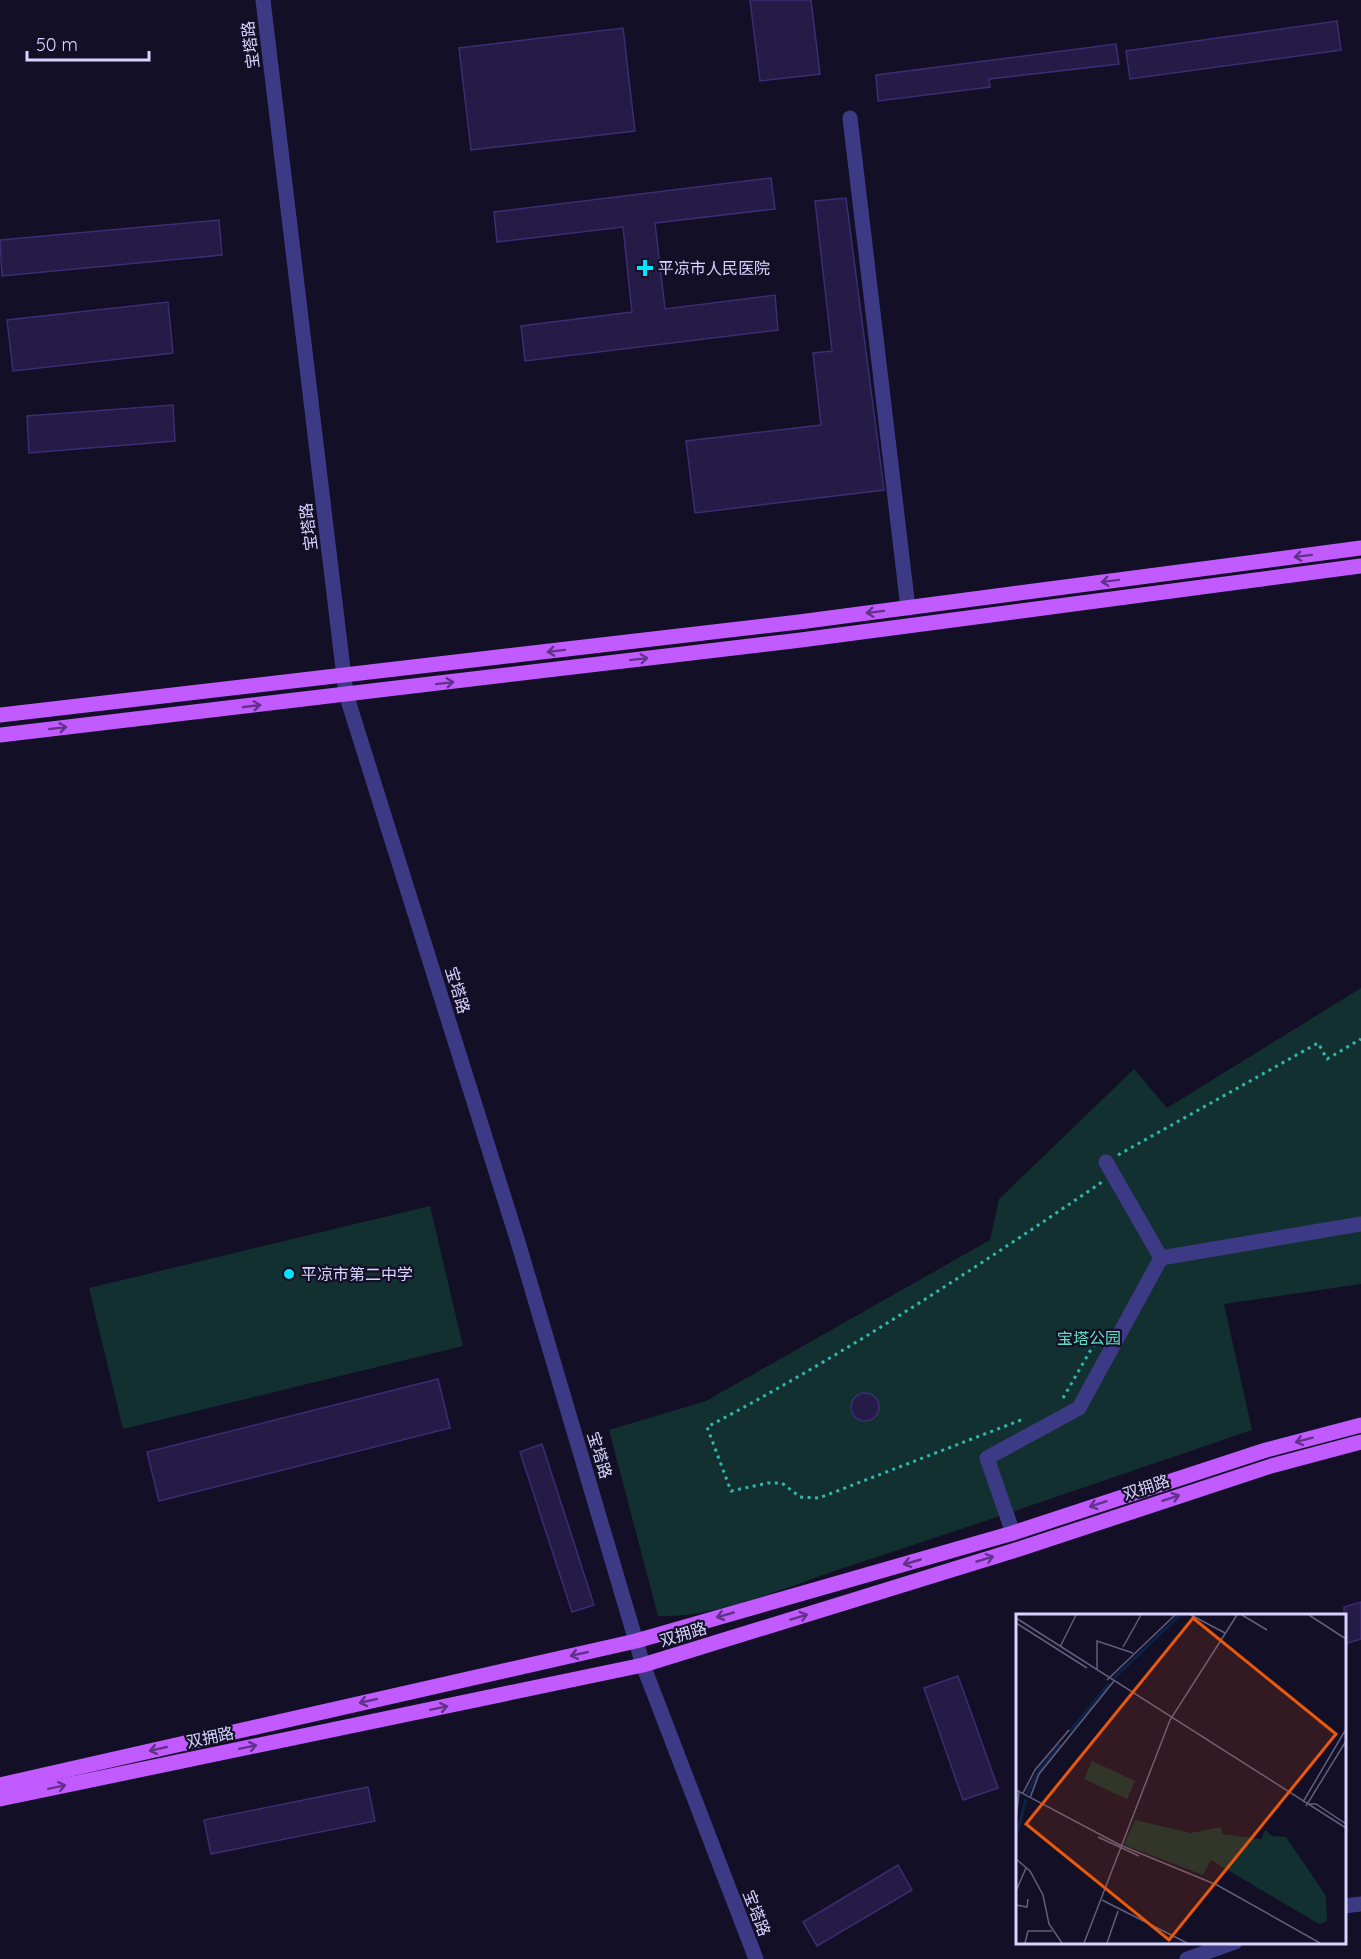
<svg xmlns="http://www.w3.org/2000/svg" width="1361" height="1959" font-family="Quicksand,'Noto Sans SC',sans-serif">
<rect width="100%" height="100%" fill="#130f26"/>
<!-- green -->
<g fill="#12302f">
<path d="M1361,988V1284L1224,1304L1252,1430C1117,1476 982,1523 846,1567C789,1586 718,1618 658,1616L609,1430L706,1401L990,1240L999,1199L1134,1069L1167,1108Z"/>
<polygon points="430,1206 463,1346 123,1429 89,1288"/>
</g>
<!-- building -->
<g fill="#241b47" stroke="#3b2d73" stroke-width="1.5">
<polygon points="750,0 811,0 820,74 760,81"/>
<polygon points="1337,21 1341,50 1130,79 1126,51"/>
<polygon points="623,28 635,131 471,150 459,48"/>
<polygon points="1116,44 1119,64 989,79 990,87 878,101 876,75"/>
<polygon points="771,178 775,209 655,223 665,309 775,295 778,330 525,361 521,326 632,312 623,227 497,242 494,212"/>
<polygon points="846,198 884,490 695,513 686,441 821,425 813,353 832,351 815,201"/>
<polygon points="219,220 222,255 2,276 0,240"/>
<polygon points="168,302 173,353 13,371 7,320"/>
<polygon points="173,405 175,441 29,453 27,416"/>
<polygon points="438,1379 450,1428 159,1501 147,1452"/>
<circle cx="865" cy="1407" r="14"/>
<polygon points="542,1444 594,1605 572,1612 520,1452"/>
<polygon points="1361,1602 1361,1639 1344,1644 1344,1607"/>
<polygon points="958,1676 998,1788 963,1800 924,1688"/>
<polygon points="368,1787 375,1821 211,1854 204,1820"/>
<polygon points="898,1865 912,1890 817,1946 803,1922"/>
</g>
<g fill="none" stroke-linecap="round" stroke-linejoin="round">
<!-- path -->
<g stroke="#2fb8b0" stroke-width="3" stroke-dasharray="3 4.5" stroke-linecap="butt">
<polyline points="1118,1155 1318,1043 1327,1059 1361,1039"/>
<polyline points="1063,1398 1097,1339"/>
<path d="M1021,1420L819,1498L800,1497L782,1483H768L731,1491L707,1427C844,1355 974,1269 1102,1182"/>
</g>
<!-- minor -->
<g stroke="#3d3a85" stroke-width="15">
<polyline points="263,0 346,694 518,1242 643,1665 756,1959"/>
<polyline points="850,118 908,608"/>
<polyline points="1106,1162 1161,1258"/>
<polyline points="1161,1258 1361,1224"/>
<polyline points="1013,1533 987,1458 1079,1408 1161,1258"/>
<polyline points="1344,1906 1361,1904"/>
<polyline points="1187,1959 1235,1942"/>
</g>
<!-- major -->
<g stroke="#c25bff" stroke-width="15">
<polyline points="0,715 799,622 1361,548"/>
<polyline points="0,735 801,640 1361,566"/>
<polyline points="0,1785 636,1641 1013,1533 1266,1450 1361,1425"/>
<polyline points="0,1799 643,1665 1019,1549 1271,1466 1361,1442"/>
</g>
</g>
<!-- one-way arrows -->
<defs><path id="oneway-shaft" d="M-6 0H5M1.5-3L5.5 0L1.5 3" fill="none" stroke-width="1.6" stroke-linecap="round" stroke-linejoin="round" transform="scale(1.5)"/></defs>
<g stroke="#623188">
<use href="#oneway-shaft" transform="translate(1303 556) rotate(173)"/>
<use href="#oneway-shaft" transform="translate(1110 581) rotate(173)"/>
<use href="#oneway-shaft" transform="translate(875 612) rotate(173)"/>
<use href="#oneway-shaft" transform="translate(556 651) rotate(173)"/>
<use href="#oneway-shaft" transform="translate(639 659) rotate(-7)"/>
<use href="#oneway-shaft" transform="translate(445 683) rotate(-7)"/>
<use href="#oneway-shaft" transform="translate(252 706) rotate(-7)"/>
<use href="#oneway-shaft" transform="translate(58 728) rotate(-7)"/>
<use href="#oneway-shaft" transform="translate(1304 1440) rotate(165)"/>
<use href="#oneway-shaft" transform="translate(1171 1498) rotate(-18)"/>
<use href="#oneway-shaft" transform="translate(1098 1504) rotate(162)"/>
<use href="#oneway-shaft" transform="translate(985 1559) rotate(-17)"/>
<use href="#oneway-shaft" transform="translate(912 1562) rotate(164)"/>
<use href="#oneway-shaft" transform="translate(725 1615) rotate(164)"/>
<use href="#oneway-shaft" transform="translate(799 1617) rotate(-17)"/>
<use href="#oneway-shaft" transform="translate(579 1654) rotate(167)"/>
<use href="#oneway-shaft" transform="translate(368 1701) rotate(167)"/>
<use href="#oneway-shaft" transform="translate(439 1708) rotate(-12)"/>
<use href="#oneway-shaft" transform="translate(248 1747) rotate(-12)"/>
<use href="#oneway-shaft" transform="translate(158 1749) rotate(167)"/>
<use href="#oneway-shaft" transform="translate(57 1787) rotate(-12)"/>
</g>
<!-- markers -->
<g fill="#00e5ff" stroke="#130f26" stroke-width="2">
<path d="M642 259h6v6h6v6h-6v6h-6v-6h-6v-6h6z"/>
<circle cx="289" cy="1274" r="6"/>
</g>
<g text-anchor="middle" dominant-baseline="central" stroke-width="4.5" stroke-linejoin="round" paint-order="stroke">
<!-- street labels -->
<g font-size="16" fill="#d9d4ff" stroke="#130f26">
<text transform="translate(250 45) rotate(-97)">宝塔路</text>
<text transform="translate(308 527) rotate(-97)">宝塔路</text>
<text transform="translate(458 990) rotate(73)">宝塔路</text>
<text transform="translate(600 1455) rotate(73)">宝塔路</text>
<text transform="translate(1146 1487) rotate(-18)">双拥路</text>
<text transform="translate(683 1634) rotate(-17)">双拥路</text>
<text transform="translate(210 1737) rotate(-12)">双拥路</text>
<text transform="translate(757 1913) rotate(69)">宝塔路</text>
</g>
<!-- poi labels -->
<g font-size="16" fill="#d9d4ff" stroke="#130f26" text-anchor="start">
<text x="658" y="268">平凉市人民医院</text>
<text x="301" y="1274">平凉市第二中学</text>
</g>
<!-- park labels -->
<g font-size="16" fill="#5fe0c0" stroke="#130f26">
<text x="1089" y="1338">宝塔公园</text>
</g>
</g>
<!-- overview -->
<g transform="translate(1016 1614)">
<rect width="330" height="330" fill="#130f26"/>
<path d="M76,147L119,167L111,185L68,165ZM119,206L175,219L205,213L206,220L245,225L249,216L256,222L270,223L310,282L311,307L303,310L195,246L187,261L111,232L108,230Z" fill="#12302f"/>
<path fill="none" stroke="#0c2248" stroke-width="3" d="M98,64L164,1M54,117L93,70M11,180L23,156L44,130M0,223L10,185"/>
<path fill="none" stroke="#625e7d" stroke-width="1.5" d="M175,1L209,19M226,1L251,16M293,1L330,25M0,4L330,214M0,9L71,54M44,33L60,1M107,33L125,1M81,55V27L117,39M91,66L159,1M0,176L104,231L201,271L304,329M7,179L19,156L53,116M14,184L23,160L98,67M287,188L330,115M293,190H300L330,210M290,192L330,127M0,206L3,178M82,223L123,242M0,245L14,257L27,281L33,310L46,329M0,277L10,254M86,286L171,329M0,291L11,293L12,285M9,329L12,317H36M68,329L154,106L221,1M91,329L102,297"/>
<path fill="#e8590c" fill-opacity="0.15" stroke="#e8590c" stroke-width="3" d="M177,4L320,120L153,326L10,210Z"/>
<rect width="330" height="330" fill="none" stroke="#d9d4ff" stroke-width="3"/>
</g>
<!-- scale -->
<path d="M27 51v9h122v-9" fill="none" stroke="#d9d4ff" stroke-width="3"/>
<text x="36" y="51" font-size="18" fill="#d9d4ff" stroke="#130f26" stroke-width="4.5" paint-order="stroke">50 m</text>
</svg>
